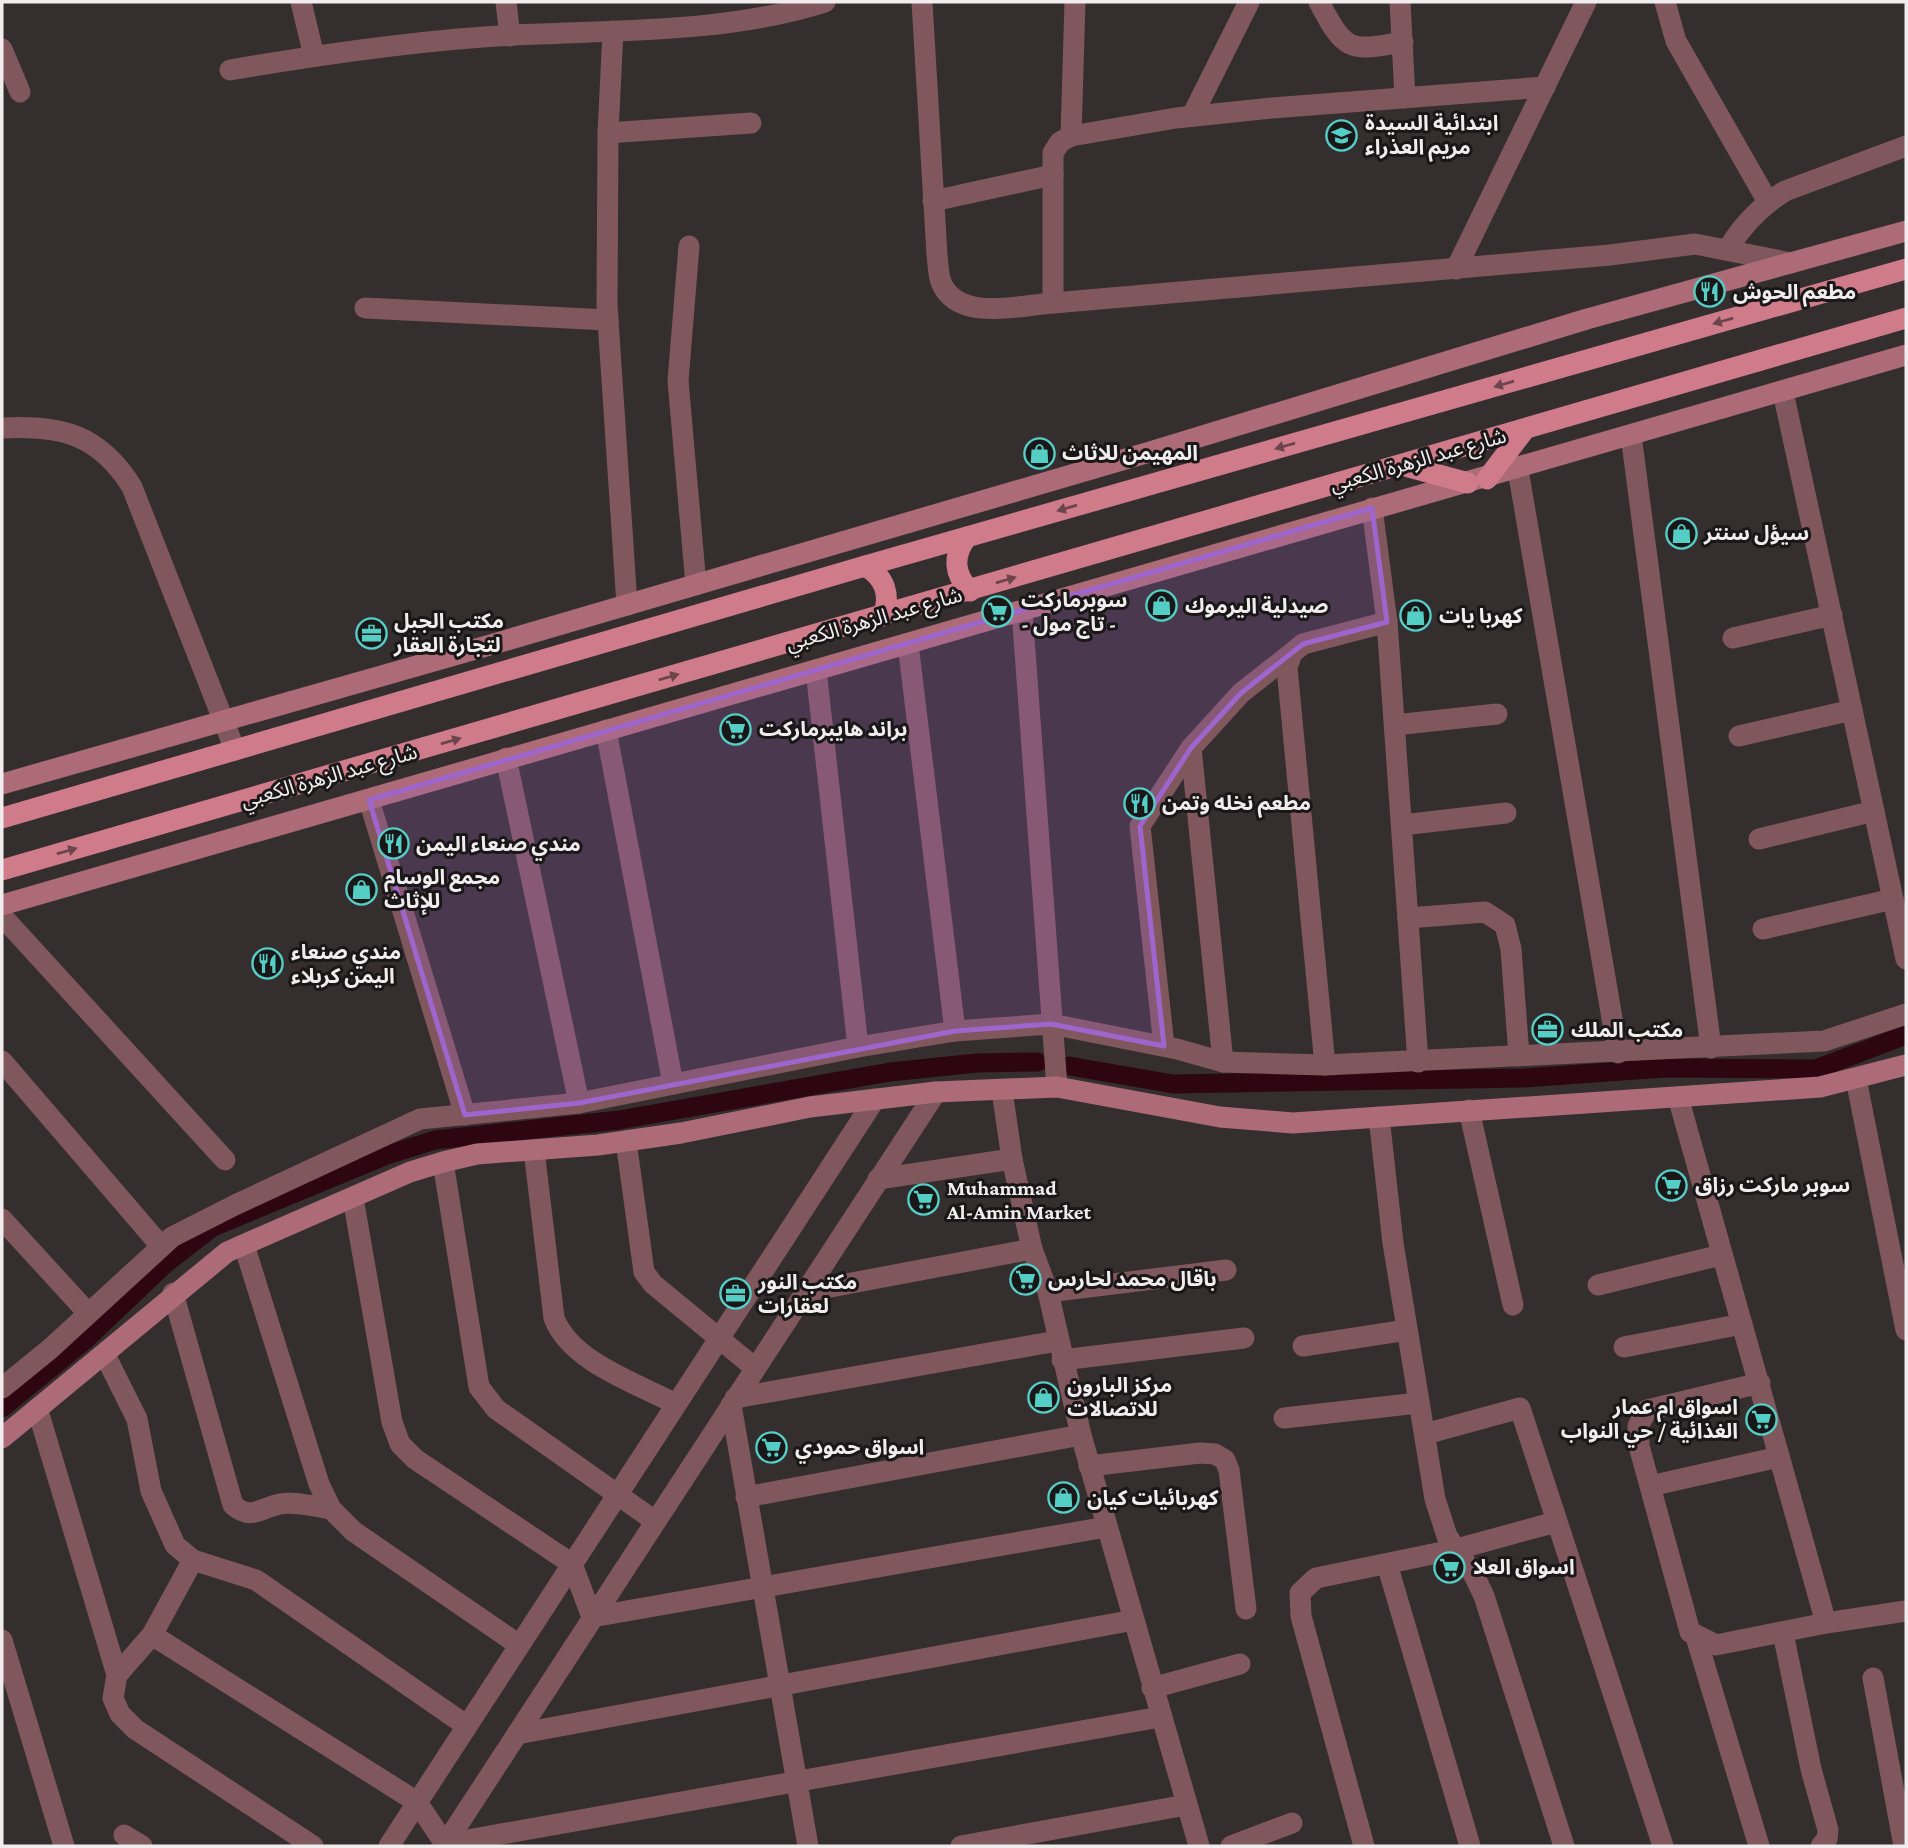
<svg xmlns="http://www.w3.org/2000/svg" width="1908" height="1848" font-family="'Crimson Pro','Noto Sans Arabic',serif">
<rect width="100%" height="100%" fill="#342e2f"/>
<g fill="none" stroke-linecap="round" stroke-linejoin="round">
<!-- canal -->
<g stroke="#2e0611" stroke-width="19">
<polyline points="1069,1066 1173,1084 1523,1078 1664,1068 1816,1069 1906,1035"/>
<polyline points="2,1408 83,1342 165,1264 213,1227 387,1155 435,1140 619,1120 890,1072 977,1063 1038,1062"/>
</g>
<!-- street -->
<g stroke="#81575e" stroke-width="21">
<polyline points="301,2 314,56"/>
<polyline points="506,2 510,36"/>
<path d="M922,2L937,255C938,263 938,274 941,282C957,323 1021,305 1053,303L1610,255L1695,244L1791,263"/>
<path d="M1319,2C1345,51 1348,52 1403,42"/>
<polyline points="1400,2 1405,98"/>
<polyline points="1665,2 1676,41 1768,202"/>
<polyline points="613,31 608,133 607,305 627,605"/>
<polyline points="2,49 20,92"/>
<path d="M230,70C323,54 419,40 514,35C615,30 728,33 825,2"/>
<polyline points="1192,116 1249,2"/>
<polyline points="608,133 751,123"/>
<polyline points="1071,136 1075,2"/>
<polyline points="933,201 1053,175"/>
<polyline points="689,246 678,381 696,585"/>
<path d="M1728,249C1743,224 1761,206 1785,191L1906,146"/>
<polyline points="1456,269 1586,2"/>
<polyline points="1053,303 1053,153 1060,142 1071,136 1176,118 1272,108 1545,87"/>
<polyline points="365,308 608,320"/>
<polyline points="1783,392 1906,959"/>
<path d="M2,428C61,425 99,434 132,487L235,750"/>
<polyline points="1631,435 1711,1048"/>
<polyline points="1518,470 1618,1053"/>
<polyline points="1372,508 1387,622 1418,1062"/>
<polyline points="1022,611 1057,1087"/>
<polyline points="1733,638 1832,615"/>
<polyline points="908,644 955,1031"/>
<polyline points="816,670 858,1047"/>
<polyline points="1395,725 1497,714"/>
<polyline points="606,730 673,1084"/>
<polyline points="1739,736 1852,710"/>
<polyline points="1191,748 1223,1062"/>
<polyline points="506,758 579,1103"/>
<polyline points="369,800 465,1115"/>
<polyline points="1402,825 1506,813"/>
<polyline points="1759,839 1874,811"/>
<polyline points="2,916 225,1160"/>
<polyline points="1408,918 1485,912 1505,925 1511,949 1519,1056"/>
<polyline points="1763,929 1893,899"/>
<polyline points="1164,1046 1140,826 1191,748 1241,693 1292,653"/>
<polyline points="2,1061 160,1245"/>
<polyline points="1325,1065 1287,668 1292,653 1303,644 1387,622"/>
<polyline points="1856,1079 1906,1330"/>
<polyline points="1002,1091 1012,1159 1032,1249 1048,1292 1081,1435 1199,1846"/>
<polyline points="1678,1097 1826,1623 1716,1645 1690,1632 1639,1446 1638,1426 1647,1410 1760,1383"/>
<polyline points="1469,1110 1513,1305"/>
<polyline points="1379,1117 1393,1243 1435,1499 1447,1536 1474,1575 1484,1596 1564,1846"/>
<polyline points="626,1141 644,1272 653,1284 755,1368"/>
<path d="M534,1150L554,1318C571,1362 636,1383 676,1404"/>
<polyline points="443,1162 479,1387 496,1409 655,1521"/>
<polyline points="878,1179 1012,1159"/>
<polyline points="353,1198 392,1422 400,1444 415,1459 572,1564 592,1617 1106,1527"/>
<polyline points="2,1219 87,1312"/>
<polyline points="244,1245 319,1484 331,1509 353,1531 519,1645"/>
<polyline points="1598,1285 1721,1255"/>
<polyline points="804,1292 1032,1249"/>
<polyline points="1048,1292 1226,1270"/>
<path d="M173,1293L233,1505C251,1521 260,1508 280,1504C295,1501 316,1507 331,1509"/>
<polyline points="1303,1346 1407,1330"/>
<polyline points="1624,1347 1742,1324"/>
<polyline points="105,1355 137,1419 151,1491 175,1545 193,1560 256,1580 467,1726"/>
<polyline points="1062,1360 1244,1338"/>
<polyline points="2,1388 50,1349 172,1237 235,1205 420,1119 579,1103 858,1047 955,1031 1051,1024 1177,1049 1223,1062 1325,1065 1824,1041 1906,1014"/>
<polyline points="735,1398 1057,1341"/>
<polyline points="731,1405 808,1846"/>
<polyline points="38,1411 117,1675"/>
<polyline points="1284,1418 1418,1403"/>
<polyline points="1425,1434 1520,1408 1663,1846"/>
<polyline points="1089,1466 1200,1453 1215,1454 1225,1460 1229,1470 1246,1609"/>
<polyline points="1650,1486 1779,1457"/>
<polyline points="746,1497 1081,1435"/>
<polyline points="193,1560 152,1635 117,1675 113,1698 120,1714 135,1729 313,1846"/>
<polyline points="1387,1564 1470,1846"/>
<polyline points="1826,1623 1906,1611"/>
<polyline points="1783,1633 1811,1769 1828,1830 1827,1839 1821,1846"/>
<polyline points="152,1635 417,1802 445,1844 1160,1717"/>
<polyline points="1696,1637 1759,1846"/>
<polyline points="2,1640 64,1846"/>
<polyline points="1873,1678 1904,1846"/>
<polyline points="1152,1688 1240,1664"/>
<polyline points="517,1734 1134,1620"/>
<polyline points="124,1835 142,1846"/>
<polyline points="389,1846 875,1099"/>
<polyline points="444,1846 936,1092"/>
<polyline points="961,1846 1186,1805"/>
<polyline points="1231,1846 1292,1823"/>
<polyline points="1364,1846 1301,1616 1300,1593 1316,1578 1457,1549 1556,1522"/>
</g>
<!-- secondary -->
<g stroke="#ad6b77" stroke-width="21">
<polyline points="2,784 483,647 1153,451 1587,319 1906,231"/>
<polyline points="2,905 1906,355"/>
<polyline points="2,1438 227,1252 410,1172 443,1162 477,1154 598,1145 681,1133 810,1107 936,1092 1057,1087 1220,1117 1293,1123 1820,1087 1906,1065"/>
</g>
<!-- primary -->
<g stroke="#d07b8a" stroke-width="21">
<polyline points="1402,465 1468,483"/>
<polyline points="1487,479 1525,429"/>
<path d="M967,537C952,556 954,574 970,591"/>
<path d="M865,566C885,577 891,595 883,616"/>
<polyline points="2,818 865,566 1906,269"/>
<polyline points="2,870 1906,318"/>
</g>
</g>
<!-- one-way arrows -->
<defs><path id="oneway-solid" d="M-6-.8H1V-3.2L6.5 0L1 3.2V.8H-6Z" transform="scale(1.75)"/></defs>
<g fill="#6c444b">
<use href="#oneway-solid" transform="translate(1723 321) rotate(164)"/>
<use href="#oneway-solid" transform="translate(1504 384) rotate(164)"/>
<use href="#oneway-solid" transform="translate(1285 446) rotate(164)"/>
<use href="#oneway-solid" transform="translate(1067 508) rotate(164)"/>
<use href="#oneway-solid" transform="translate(1006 580) rotate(-16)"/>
<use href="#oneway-solid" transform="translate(669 677) rotate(-16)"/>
<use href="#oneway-solid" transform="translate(451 741) rotate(-16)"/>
<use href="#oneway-solid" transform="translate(67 851) rotate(-16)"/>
</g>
<!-- marked area -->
<path fill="#9e66cd" fill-opacity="0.2" stroke="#9e66cd" stroke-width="5" stroke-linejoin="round" d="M1372,508L1387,622L1303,644L1241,693L1191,748L1140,826L1164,1046L1051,1024L955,1031L579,1103L465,1115L369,800Z"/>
<!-- icons -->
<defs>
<symbol id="school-ring" viewBox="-11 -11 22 22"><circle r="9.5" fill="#1a1718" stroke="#55cec5" stroke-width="1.5"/><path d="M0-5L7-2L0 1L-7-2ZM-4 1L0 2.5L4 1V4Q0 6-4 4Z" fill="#55cec5"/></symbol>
<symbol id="restaurant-ring" viewBox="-11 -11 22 22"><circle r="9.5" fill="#1a1718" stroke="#55cec5" stroke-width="1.5"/><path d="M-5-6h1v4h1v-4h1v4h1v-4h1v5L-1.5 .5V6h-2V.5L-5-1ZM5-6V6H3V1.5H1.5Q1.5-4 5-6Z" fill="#55cec5"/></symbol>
<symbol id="shop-ring" viewBox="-11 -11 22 22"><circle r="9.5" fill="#1a1718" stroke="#55cec5" stroke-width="1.5"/><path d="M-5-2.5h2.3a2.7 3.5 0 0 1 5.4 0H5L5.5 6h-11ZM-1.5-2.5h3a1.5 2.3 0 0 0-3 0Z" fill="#55cec5"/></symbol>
<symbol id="supermarket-ring" viewBox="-11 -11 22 22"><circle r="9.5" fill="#1a1718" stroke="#55cec5" stroke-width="1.5"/><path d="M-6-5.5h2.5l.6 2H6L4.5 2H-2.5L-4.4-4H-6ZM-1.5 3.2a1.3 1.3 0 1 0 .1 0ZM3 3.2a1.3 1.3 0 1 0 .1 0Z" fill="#55cec5"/></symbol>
<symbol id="office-ring" viewBox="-11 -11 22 22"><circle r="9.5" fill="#1a1718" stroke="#55cec5" stroke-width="1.5"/><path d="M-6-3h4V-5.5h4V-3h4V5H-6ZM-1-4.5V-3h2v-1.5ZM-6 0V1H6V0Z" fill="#55cec5"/></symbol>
</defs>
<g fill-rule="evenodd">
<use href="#school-ring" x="1324" y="118" width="35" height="35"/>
<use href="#restaurant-ring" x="1692" y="274" width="35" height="35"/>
<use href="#shop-ring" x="1022" y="436" width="35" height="35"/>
<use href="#shop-ring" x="1664" y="516" width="35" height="35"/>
<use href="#shop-ring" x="1144" y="588" width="35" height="35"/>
<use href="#supermarket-ring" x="980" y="594" width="35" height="35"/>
<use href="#shop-ring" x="1398" y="598" width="35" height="35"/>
<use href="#office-ring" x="354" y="616" width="35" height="35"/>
<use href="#supermarket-ring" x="718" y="712" width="35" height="35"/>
<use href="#restaurant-ring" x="1122" y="786" width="35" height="35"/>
<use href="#restaurant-ring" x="376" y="826" width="35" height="35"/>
<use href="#shop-ring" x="344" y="872" width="35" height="35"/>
<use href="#restaurant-ring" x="250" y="946" width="35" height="35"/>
<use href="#office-ring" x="1530" y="1012" width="35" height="35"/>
<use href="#supermarket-ring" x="1654" y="1168" width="35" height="35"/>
<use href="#supermarket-ring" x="906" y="1182" width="35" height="35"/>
<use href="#supermarket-ring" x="1008" y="1262" width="35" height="35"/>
<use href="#office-ring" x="718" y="1276" width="35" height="35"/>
<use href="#shop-ring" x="1026" y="1380" width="35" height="35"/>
<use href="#supermarket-ring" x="1744" y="1402" width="35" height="35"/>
<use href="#supermarket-ring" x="754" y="1430" width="35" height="35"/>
<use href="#shop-ring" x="1046" y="1480" width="35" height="35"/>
<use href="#supermarket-ring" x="1432" y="1550" width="35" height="35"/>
</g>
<g text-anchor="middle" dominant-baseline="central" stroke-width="6" stroke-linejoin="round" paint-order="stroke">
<!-- poi labels -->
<g font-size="21" font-weight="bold" fill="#f1edee" stroke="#1a1718" text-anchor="start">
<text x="1365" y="123">ابتدائية السيدة<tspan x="1365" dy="24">مريم العذراء</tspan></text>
<text x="1733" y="292">مطعم الحوش</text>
<text x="1062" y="453">المهيمن للاثاث</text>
<text x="1704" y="533">سيؤل سنتر</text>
<text x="1021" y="600">سوبرماركت<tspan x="1021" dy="24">- تاج مول -</tspan></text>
<text x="1185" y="606">صيدلية اليرموك</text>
<text x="1439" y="616">كهربا يات</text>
<text x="394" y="621">مكتب الجبل<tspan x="394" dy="24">لتجارة العقار</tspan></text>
<text x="759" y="729">براند هايبرماركت</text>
<text x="1162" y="803">مطعم نخله وتمن</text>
<text x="416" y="844">مندي صنعاء اليمن</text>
<text x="384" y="877">مجمع الوسام<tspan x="384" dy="24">للإثاث</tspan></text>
<text x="291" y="952">مندي صنعاء<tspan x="291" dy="24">اليمن كربلاء</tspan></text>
<text x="1571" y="1030">مكتب الملك</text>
<text x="1695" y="1185">سوبر ماركت رزاق</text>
<text x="947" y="1188">Muhammad<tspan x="947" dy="24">Al-Amin Market</tspan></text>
<text x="1048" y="1279">باقال محمد لحارس</text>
<text x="758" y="1282">مكتب النور<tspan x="758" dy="24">لعقارات</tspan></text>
<text x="1067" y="1385">مركز البارون<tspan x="1067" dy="24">للاتصالات</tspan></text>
<text x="1738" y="1407" text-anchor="end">اسواق ام عمار<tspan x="1738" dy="24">الغذائية / حي النواب</tspan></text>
<text x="795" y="1447">اسواق حمودي</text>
<text x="1087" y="1498">كهربائيات كيان</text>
<text x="1473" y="1567">اسواق العلا</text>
</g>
<!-- street labels -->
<g font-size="21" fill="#f1edee" stroke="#1a1718">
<text transform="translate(1418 460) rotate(-16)">شارع عبد الزهرة الكعبي</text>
<text transform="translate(874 619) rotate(-16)">شارع عبد الزهرة الكعبي</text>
<text transform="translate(329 776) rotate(-16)">شارع عبد الزهرة الكعبي</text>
</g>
</g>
<!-- border -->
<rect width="1908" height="1848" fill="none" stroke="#f1edee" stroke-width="7"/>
</svg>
